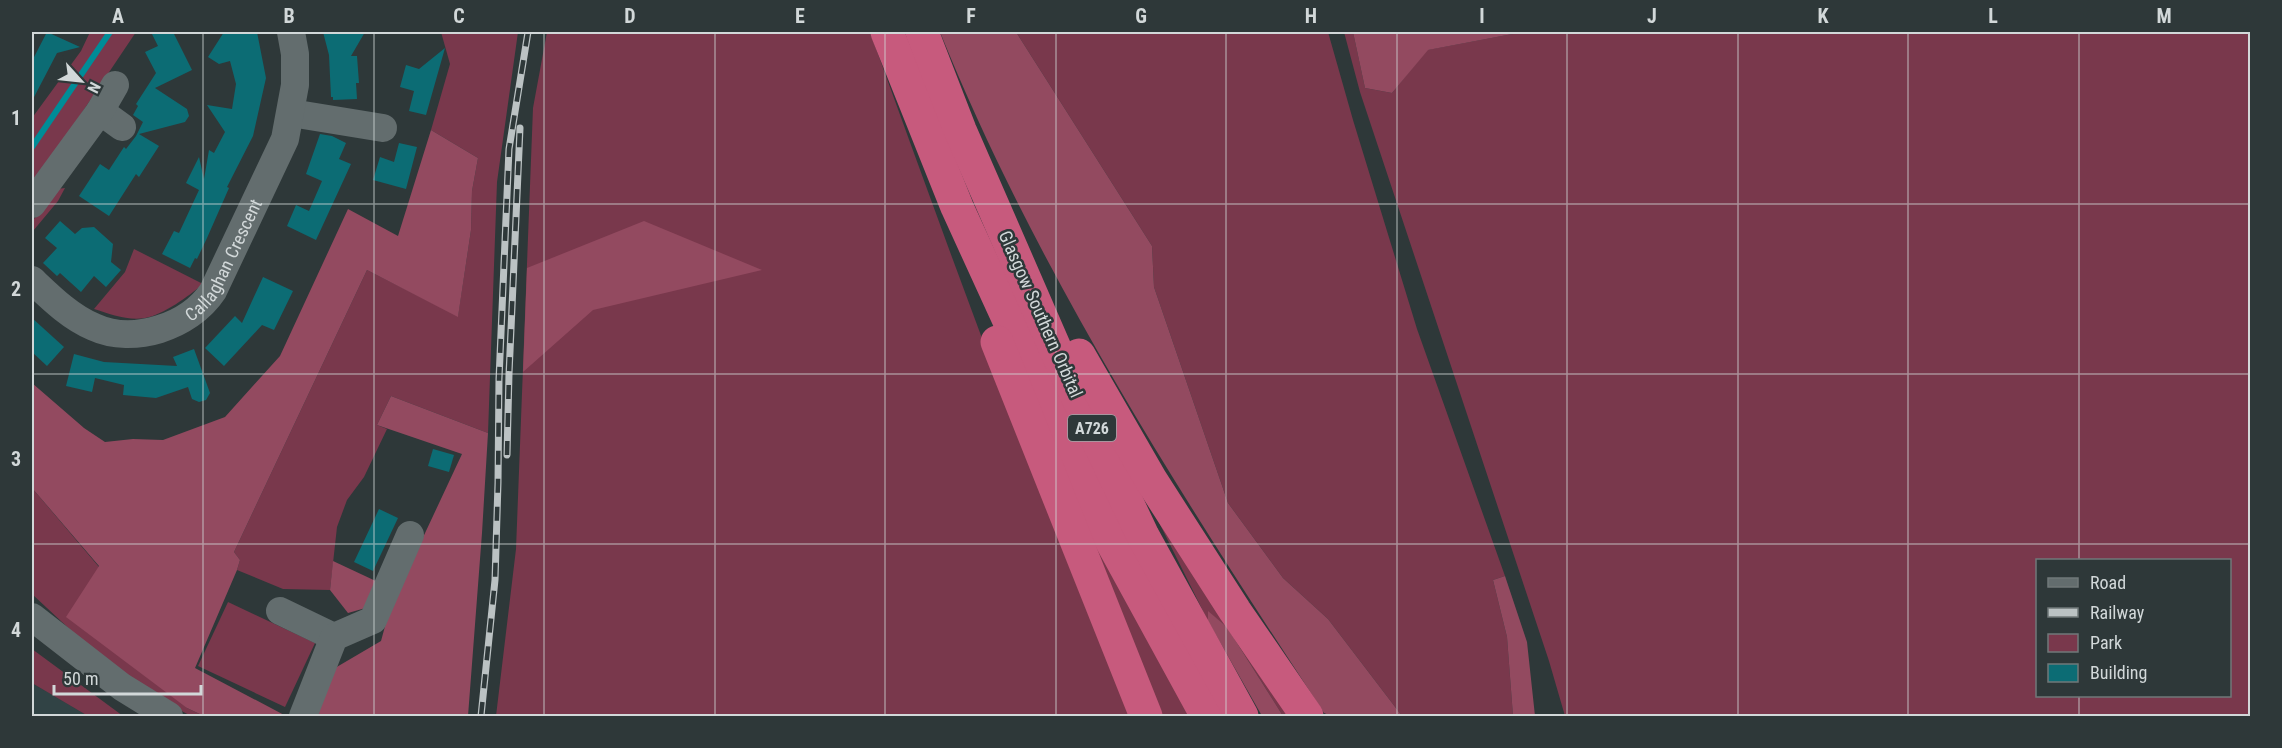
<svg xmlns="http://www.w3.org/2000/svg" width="2282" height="748" font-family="'Roboto Condensed',sans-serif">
<rect width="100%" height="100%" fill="#2e3839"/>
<!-- built -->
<polygon fill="#314345" points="32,683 88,716 32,716"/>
<!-- green -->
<g fill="#79384c" fill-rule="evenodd">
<polygon points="90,32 136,32 32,187 32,118 81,51"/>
<polygon points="441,32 518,32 497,182 488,433 391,396 377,425 387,429 364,477 347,500 337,527 330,590 283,589 237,570 240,560 234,552 367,270 458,316 471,230 472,191 478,158 431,130 450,64"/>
<path d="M547,32H870C953,261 1036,491 1130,716H496L516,549L533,108Z"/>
<polygon points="1016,32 1328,32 1353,120 1417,329 1505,576 1493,580 1507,637 1513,716 1402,716 1328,619 1283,578 1228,503 1154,287 1152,246"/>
<path d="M1344,32H1353L1365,88L1392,93L1427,50L1523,32H2250V716H1565L1549,661L1360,92ZM2038,560H2230V696H2038Z"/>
<polygon points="65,188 58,201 33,231 32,221 47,205 57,189"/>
<path d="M134,249L203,284C189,296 163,315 145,318C128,321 110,314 94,309L125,272Z"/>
<polygon points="1049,441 1190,716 1154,716"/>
<polygon points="1122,448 1295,716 1283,716 1227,627 1208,612 1208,621"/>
<polygon points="32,488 99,567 187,708 204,716 191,716 165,702 92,650 32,594"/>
<polygon points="228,602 315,643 285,707 198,666"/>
<polygon points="32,649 123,716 88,716 32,683"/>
</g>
<!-- forest -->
<g fill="#934a60">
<path d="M940,32H1016L1152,246L1154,287L1228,503L1283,578L1328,619L1402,716H1331L1324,713C1181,495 1038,274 940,32Z"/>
<polygon points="1353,32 1523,32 1428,50 1392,93 1365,88"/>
<polygon points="431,130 478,158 472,191 471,230 458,317 367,270 234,552 240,560 237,570 195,668 286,716 204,716 187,708 66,617 99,566 32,488 32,383 84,428 105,442 133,439 163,440 225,417 280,356 348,209 398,236"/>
<polygon points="644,221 762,270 593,310 523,372 527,268"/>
<polygon points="391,396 488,433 482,533 468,716 312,716 335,668 381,641 390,608 462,454 377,425"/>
<polygon points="333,561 380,583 369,607 348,613 330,590"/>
<polygon points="1505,576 1527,642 1535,716 1513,716 1507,637 1493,580"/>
<polygon points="1208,611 1227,627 1283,716 1262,716 1208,621"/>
</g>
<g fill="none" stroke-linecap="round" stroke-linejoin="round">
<!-- stream -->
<polyline stroke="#008c97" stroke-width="6" points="32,147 110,32"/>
</g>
<!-- building -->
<g fill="#0c6c74">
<polygon points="47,32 80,47 57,53 32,101 32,61"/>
<polygon points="151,32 173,32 192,70 155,88 187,109 189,116 185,122 139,134 159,146 139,177 136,174 109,216 79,196 100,164 109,170 124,147 126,149 136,136 143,122 133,115 138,106 136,104 156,73 145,52 158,46"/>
<polygon points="224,32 257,32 266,78 253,136 227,187 229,188 207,238 197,259 195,258 190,268 162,254 174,231 179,233 199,190 186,183 199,157 204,179 209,150 214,153 225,132 207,105 232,109 236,84 230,61 219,64 208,57"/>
<polygon points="323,32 365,32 351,56 357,56 359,83 356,83 357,99 333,100 333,97 331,97 329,55"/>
<polygon points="445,48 426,115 409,111 414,91 400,87 406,65 419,69"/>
<polygon points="320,134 332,136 346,143 339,159 351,164 316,240 287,226 296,205 309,211 322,181 306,174"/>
<polygon points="399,143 417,147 406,189 373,180 380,157 394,162"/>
<polygon points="60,221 75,234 82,228 94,227 113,244 111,262 121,270 106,287 94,276 81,292 60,273 57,276 43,263 57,248 45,238"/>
<polygon points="263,277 293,291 274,330 262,325 224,366 205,348 235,316 242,323"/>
<polygon points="32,318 64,347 47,366 32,352"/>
<polygon points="194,349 210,393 206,400 199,402 192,399 188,387 156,398 123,395 124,385 95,378 92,392 66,386 74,354 104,362 177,366 173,357"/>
<polygon points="433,449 454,455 449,472 428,466"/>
<polygon points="379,509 398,518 373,571 354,562"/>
</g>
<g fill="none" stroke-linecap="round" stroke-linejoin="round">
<!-- minor -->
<g stroke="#636d6e" stroke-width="28">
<polyline points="100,111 122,127"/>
<polyline points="291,113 383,128"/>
<polyline points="32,204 100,111 115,85"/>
<path id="s1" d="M32,280C50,297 70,317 94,327C133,345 189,327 213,291L285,139L295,85V54L291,32"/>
<polyline points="280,611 334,637"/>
<polyline points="32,617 122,687 169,716"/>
<polyline points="303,716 334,637 373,620 410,535"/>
</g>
<!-- highway -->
<g stroke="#c75a7d" stroke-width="33">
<polyline points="887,32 957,207 1102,524 1207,716"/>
<polyline points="922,32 960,130 1065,371 1143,536 1242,716"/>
<polyline points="997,342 1146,716"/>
<polyline points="1079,355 1151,480 1235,611 1307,716"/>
</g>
<defs>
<g id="rail">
<polyline points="507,455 509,374 520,128"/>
<polyline points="481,716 495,580 498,483 499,379 509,149 528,32"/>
</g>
</defs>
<!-- rail casing -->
<use href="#rail" stroke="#bbc2c3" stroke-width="7"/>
<!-- rail -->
<use href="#rail" stroke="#2e3839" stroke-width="4.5" stroke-dasharray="14" stroke-linecap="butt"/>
</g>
<!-- grid -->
<path fill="none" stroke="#d2d8d9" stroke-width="1.5" stroke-opacity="0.55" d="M203,32V716M374,32V716M544,32V716M715,32V716M885,32V716M1056,32V716M1226,32V716M1397,32V716M1567,32V716M1738,32V716M1908,32V716M2079,32V560M32,204H2250M32,374H2250M32,544H2250M2079,696V716"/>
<g text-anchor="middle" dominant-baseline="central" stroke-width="5" stroke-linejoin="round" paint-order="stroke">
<!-- shield labels -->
<rect fill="#2e3839" stroke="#a1a8a9" stroke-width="1.5" x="1068" y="415" width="48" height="26" rx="4.5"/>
<g font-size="16" font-weight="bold" fill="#d2d8d9">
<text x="1092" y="428">A726</text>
</g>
<!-- street labels -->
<g font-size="18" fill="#d2d8d9" stroke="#2e3839">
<text stroke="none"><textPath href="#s1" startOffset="244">Callaghan Crescent</textPath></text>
<text transform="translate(1041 314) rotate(66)">Glasgow Southern Orbital</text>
</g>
</g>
<!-- border -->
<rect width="2282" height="748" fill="none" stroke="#2e3839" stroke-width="66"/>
<!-- legend -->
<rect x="2036" y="559" width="195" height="138" fill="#2e3839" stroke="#707879" stroke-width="1.5"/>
<rect x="2048" y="578" width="30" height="9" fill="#636d6e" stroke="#707879" stroke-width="1.5"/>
<text x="2090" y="589" font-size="18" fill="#d2d8d9">Road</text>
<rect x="2048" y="608" width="30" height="9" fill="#bbc2c3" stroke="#707879" stroke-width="1.5"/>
<text x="2090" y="619" font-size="18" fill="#d2d8d9">Railway</text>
<rect x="2048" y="634" width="30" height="18" fill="#79384c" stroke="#707879" stroke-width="1.5"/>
<text x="2090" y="649" font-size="18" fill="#d2d8d9">Park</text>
<rect x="2048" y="664" width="30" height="18" fill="#0c6c74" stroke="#707879" stroke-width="1.5"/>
<text x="2090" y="679" font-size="18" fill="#d2d8d9">Building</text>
<!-- north arrow -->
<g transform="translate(81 81) rotate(117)" stroke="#2e3839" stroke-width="4.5" paint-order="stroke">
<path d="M0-4.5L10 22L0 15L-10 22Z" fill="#d2d8d9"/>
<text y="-9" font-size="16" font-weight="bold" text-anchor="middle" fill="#d2d8d9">N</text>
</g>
<!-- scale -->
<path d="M54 685v9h147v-9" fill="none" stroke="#d2d8d9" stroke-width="3"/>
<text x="63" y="685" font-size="18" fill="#d2d8d9" stroke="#2e3839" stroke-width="4.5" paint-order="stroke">50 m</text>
<rect x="33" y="33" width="2216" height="682" fill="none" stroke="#d2d8d9" stroke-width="2"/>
<g font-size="20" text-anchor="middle" font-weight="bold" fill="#d2d8d9">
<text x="118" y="23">A</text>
<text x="289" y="23">B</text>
<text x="459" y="23">C</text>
<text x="630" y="23">D</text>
<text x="800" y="23">E</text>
<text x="971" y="23">F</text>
<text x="1141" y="23">G</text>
<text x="1311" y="23">H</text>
<text x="1482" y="23">I</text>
<text x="1652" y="23">J</text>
<text x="1823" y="23">K</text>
<text x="1993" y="23">L</text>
<text x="2164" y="23">M</text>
<text x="16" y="125">1</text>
<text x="16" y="296">2</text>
<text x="16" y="466">3</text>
<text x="16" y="637">4</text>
</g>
</svg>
